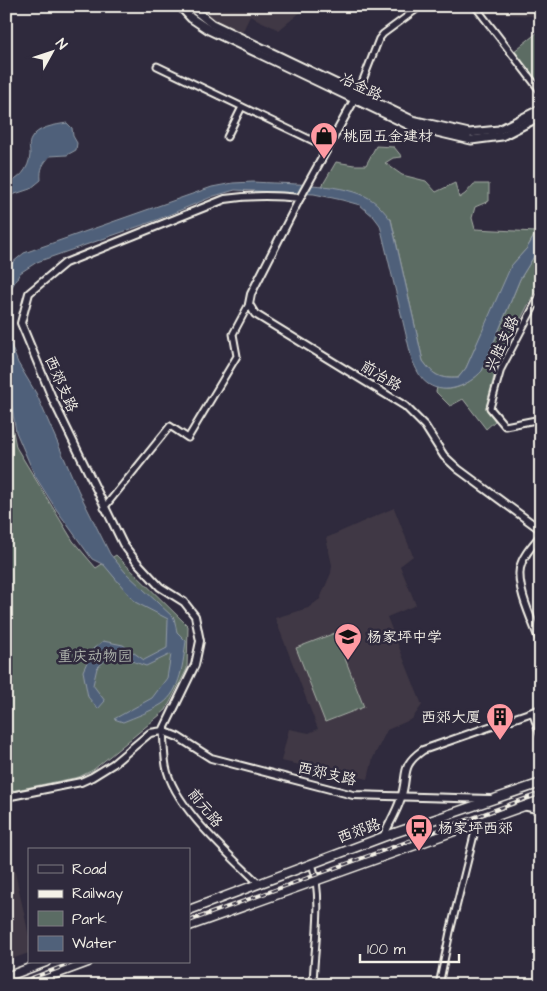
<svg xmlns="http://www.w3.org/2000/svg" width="547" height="991" font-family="'Architects Daughter','LXGW WenKai TC',sans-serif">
<rect width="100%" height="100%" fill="#2f2a3d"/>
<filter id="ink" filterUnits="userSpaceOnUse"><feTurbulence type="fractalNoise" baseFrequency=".02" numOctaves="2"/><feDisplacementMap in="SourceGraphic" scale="10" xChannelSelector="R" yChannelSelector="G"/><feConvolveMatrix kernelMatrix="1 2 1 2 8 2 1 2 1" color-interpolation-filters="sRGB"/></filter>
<g filter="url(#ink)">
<!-- built -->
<g fill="#403844">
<polygon points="195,6 308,6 279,30 250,16 241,35 215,22"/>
<polygon points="481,6 536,6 533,16 487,13"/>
<polygon points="394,508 413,556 400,566 416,605 387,617 422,705 412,719 387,730 373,758 368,779 281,761 289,729 309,733 318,729 275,618 308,608 320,599 331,573 332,565 326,538"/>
<polygon points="6,831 29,936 29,953 6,961"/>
</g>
<!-- green -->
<g fill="#5b6c64" stroke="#a8aea6">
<polygon points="538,32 539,56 541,56 541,89 513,52"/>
<path d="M376,146L394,147L402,157L393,158L385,163L402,175L426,181L436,192L455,183L459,198L465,194L474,184H489V201L475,207L472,218L475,229L536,232L527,248L513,264L466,368L458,378C440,379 434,376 423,361L391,219L322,186L336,162L354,165H366Z"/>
<path d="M541,245V280L497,365L486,407L495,421L486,429L463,399L450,406L436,392L437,387C453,394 471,382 482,371L520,279Z"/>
<polygon points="6,393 16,447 73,541 96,568 116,555 188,626 187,669 166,710 93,770 79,777 6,792"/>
<polygon points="335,633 364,707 325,722 296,648"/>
</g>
<!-- water -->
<g fill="#50617a" stroke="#929ba6">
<path d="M67,123L72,128L73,136L77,143L76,150L67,155L50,156C43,164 40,168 41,180L30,189L6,197V184C19,180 29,169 30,155C30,149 28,144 31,139C37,127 55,125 67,123Z"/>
<path d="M253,182C283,184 339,183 365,196C376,201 384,211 391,220L423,361C434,376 440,379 458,378L466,368L511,266L527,248L541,225V245L520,279L482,371C469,385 446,396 428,384C420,379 416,368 412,360L380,225L374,217L360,205L342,200L314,194L235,190L214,196L154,221L37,262L20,273L6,297V268L24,253L212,187L233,183Z"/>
<path d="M6,333L18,363L36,393L78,490L110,554L126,573L174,618L177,632L186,641C183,662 181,691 162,704C150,712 135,717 123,722L114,719L152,698L167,678L171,654L146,666L112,654L97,668L93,685L105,701L98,709L88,697L83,671L93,649L103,641L123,645L144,660L167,648L168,619L135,602L104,565L92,559L56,509L35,476L16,432L6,373Z"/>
</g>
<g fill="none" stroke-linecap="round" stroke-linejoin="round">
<defs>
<g id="minor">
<polyline points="475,6 541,92"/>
<polyline points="157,66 328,148"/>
<polyline points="358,93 379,39 383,34 421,6"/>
<polyline points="227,137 242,107"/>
<polyline points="541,293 501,369 490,408 505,426 541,419"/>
<polyline points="104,508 170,426 188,438 237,356 233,334 249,304"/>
<polyline points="532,712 541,737"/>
<path d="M163,731C164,742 164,754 166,766C173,806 230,855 259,884"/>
<path d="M312,863C324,902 314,945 313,985"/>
<polyline points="439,985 450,932 477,823"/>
</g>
<g id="tertiary">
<polyline points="357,95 300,198 251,294 249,304 255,314 405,406 425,426 444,456 458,469 541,530"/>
<path d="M541,535C533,545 523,555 520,568C516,589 534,624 541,644"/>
<path d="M163,731L195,665L200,641L195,616L184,602L160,587L136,561L123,544L53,400L21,323L29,293L65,263L225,199C250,195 274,195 300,198"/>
<polyline points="6,797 81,782 92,777 113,764 150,733 163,731 178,737 211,758 353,795 490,799"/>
<polyline points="523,806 541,810"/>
<path d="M383,837C389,824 397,811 401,798C409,774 399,767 423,750L541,709"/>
</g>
<g id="secondary">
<polyline points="180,6 191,18 209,30 411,126 471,140 502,136 541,116"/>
<polyline points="190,6 212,24 412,120 469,133 499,130 541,109"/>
</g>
<g id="primary">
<polyline points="189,910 383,837 541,783"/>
<polyline points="189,926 541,800"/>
<polyline points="6,977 46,962"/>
<polyline points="26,985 88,962"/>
</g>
</defs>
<!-- minor casing -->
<use href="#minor" stroke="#f4f1e8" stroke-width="9"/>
<!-- tertiary casing -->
<use href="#tertiary" stroke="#f4f1e8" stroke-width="10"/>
<!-- secondary casing -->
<use href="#secondary" stroke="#f4f1e8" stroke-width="11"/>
<!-- primary casing -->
<use href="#primary" stroke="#f4f1e8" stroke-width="11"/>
<!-- minor -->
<use href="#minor" stroke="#2f2a3d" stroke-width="5"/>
<!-- tertiary -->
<use href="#tertiary" stroke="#2f2a3d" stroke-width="6"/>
<!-- secondary -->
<use href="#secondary" stroke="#2f2a3d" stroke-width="7"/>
<!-- primary -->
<use href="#primary" stroke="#2f2a3d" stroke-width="8"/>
<defs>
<g id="rail">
<polyline points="189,921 541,793"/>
<polyline points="13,985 75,962"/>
</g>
</defs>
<!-- rail casing -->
<use href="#rail" stroke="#f4f1e8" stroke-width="4"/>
<!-- rail -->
<use href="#rail" stroke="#2f2a3d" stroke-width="2" stroke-dasharray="5.5" stroke-linecap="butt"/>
</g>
</g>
<!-- icons -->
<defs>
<symbol id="shop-pin" viewBox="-11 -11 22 30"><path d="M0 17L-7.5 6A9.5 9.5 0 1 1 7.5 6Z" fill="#ff9aa2" stroke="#2f2a3d"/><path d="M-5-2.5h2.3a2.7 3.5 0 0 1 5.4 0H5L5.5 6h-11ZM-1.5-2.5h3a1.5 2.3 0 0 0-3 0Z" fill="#111"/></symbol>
<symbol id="school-pin" viewBox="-11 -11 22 30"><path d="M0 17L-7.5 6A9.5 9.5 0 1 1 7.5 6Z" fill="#ff9aa2" stroke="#2f2a3d"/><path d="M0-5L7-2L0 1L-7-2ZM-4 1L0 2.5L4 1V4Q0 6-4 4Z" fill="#111"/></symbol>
<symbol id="building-pin" viewBox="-11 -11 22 30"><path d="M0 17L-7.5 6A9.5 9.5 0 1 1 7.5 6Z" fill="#ff9aa2" stroke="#2f2a3d"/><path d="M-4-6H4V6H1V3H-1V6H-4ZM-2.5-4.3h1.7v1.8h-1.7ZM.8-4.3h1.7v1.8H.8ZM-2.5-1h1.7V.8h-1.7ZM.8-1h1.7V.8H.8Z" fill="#111"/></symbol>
<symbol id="bus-pin" viewBox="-11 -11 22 30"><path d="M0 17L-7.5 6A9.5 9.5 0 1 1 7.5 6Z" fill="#ff9aa2" stroke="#2f2a3d"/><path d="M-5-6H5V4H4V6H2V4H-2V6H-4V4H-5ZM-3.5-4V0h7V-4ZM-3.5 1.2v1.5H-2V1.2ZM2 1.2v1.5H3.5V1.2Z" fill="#111"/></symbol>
</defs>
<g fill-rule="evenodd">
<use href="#shop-pin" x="308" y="120" width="32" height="43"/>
<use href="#school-pin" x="332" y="621" width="32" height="43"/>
<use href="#building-pin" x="484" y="701" width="32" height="43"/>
<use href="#bus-pin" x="403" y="812" width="32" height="43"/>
</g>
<g text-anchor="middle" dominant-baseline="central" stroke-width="5" stroke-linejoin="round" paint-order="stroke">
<!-- street labels -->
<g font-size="15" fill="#f4f1e8" stroke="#2f2a3d">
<text transform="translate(361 87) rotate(26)">冶金路</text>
<text transform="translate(502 344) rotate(-65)">兴胜支路</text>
<text transform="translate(381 376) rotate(31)">前冶路</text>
<text transform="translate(61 384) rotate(66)">西郊支路</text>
<text transform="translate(327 774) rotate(13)">西郊支路</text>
<text transform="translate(205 808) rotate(51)">前元路</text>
<text transform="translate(359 831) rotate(-20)">西郊路</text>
</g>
<!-- poi labels -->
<g font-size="15" fill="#f4f1e8" stroke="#2f2a3d" text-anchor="start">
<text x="343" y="136">桃园五金建材</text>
<text x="367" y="637">杨家坪中学</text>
<text x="481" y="717" text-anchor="end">西郊大厦</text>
<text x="438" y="828">杨家坪西郊</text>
</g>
<!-- park labels -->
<g font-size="15" fill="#afb5ad" stroke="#2f2a3d">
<text x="95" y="656">重庆动物园</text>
</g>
</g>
<!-- margin -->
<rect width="547" height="991" fill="none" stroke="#2f2a3d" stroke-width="25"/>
<rect x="12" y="12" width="522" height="966" fill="none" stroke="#f4f1e8" stroke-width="2" filter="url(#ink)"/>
<!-- legend -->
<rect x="28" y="848" width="162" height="115" fill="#2f2a3d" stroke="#7e7a81"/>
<rect x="38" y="865" width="25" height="8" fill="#2f2a3d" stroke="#7e7a81"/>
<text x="72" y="874" font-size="15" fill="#f4f1e8">Road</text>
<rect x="38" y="890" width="25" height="8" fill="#f4f1e8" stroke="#7e7a81"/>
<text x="72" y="898" font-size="15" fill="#f4f1e8">Railway</text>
<rect x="38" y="911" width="25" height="15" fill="#5b6c64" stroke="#7e7a81"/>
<text x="72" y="924" font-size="15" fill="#f4f1e8">Park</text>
<rect x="38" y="936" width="25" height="15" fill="#50617a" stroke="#7e7a81"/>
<text x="72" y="948" font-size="15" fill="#f4f1e8">Water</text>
<!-- north arrow -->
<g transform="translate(52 52) rotate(50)" stroke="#2f2a3d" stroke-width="4" paint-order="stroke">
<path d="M0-4L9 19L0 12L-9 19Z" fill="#f4f1e8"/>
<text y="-8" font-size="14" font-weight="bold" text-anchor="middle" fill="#f4f1e8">N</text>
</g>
<!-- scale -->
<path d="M360 954v8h99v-8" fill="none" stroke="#f4f1e8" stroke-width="2.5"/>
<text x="367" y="954" font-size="15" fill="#f4f1e8" stroke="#2f2a3d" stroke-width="4" paint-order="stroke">100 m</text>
</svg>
